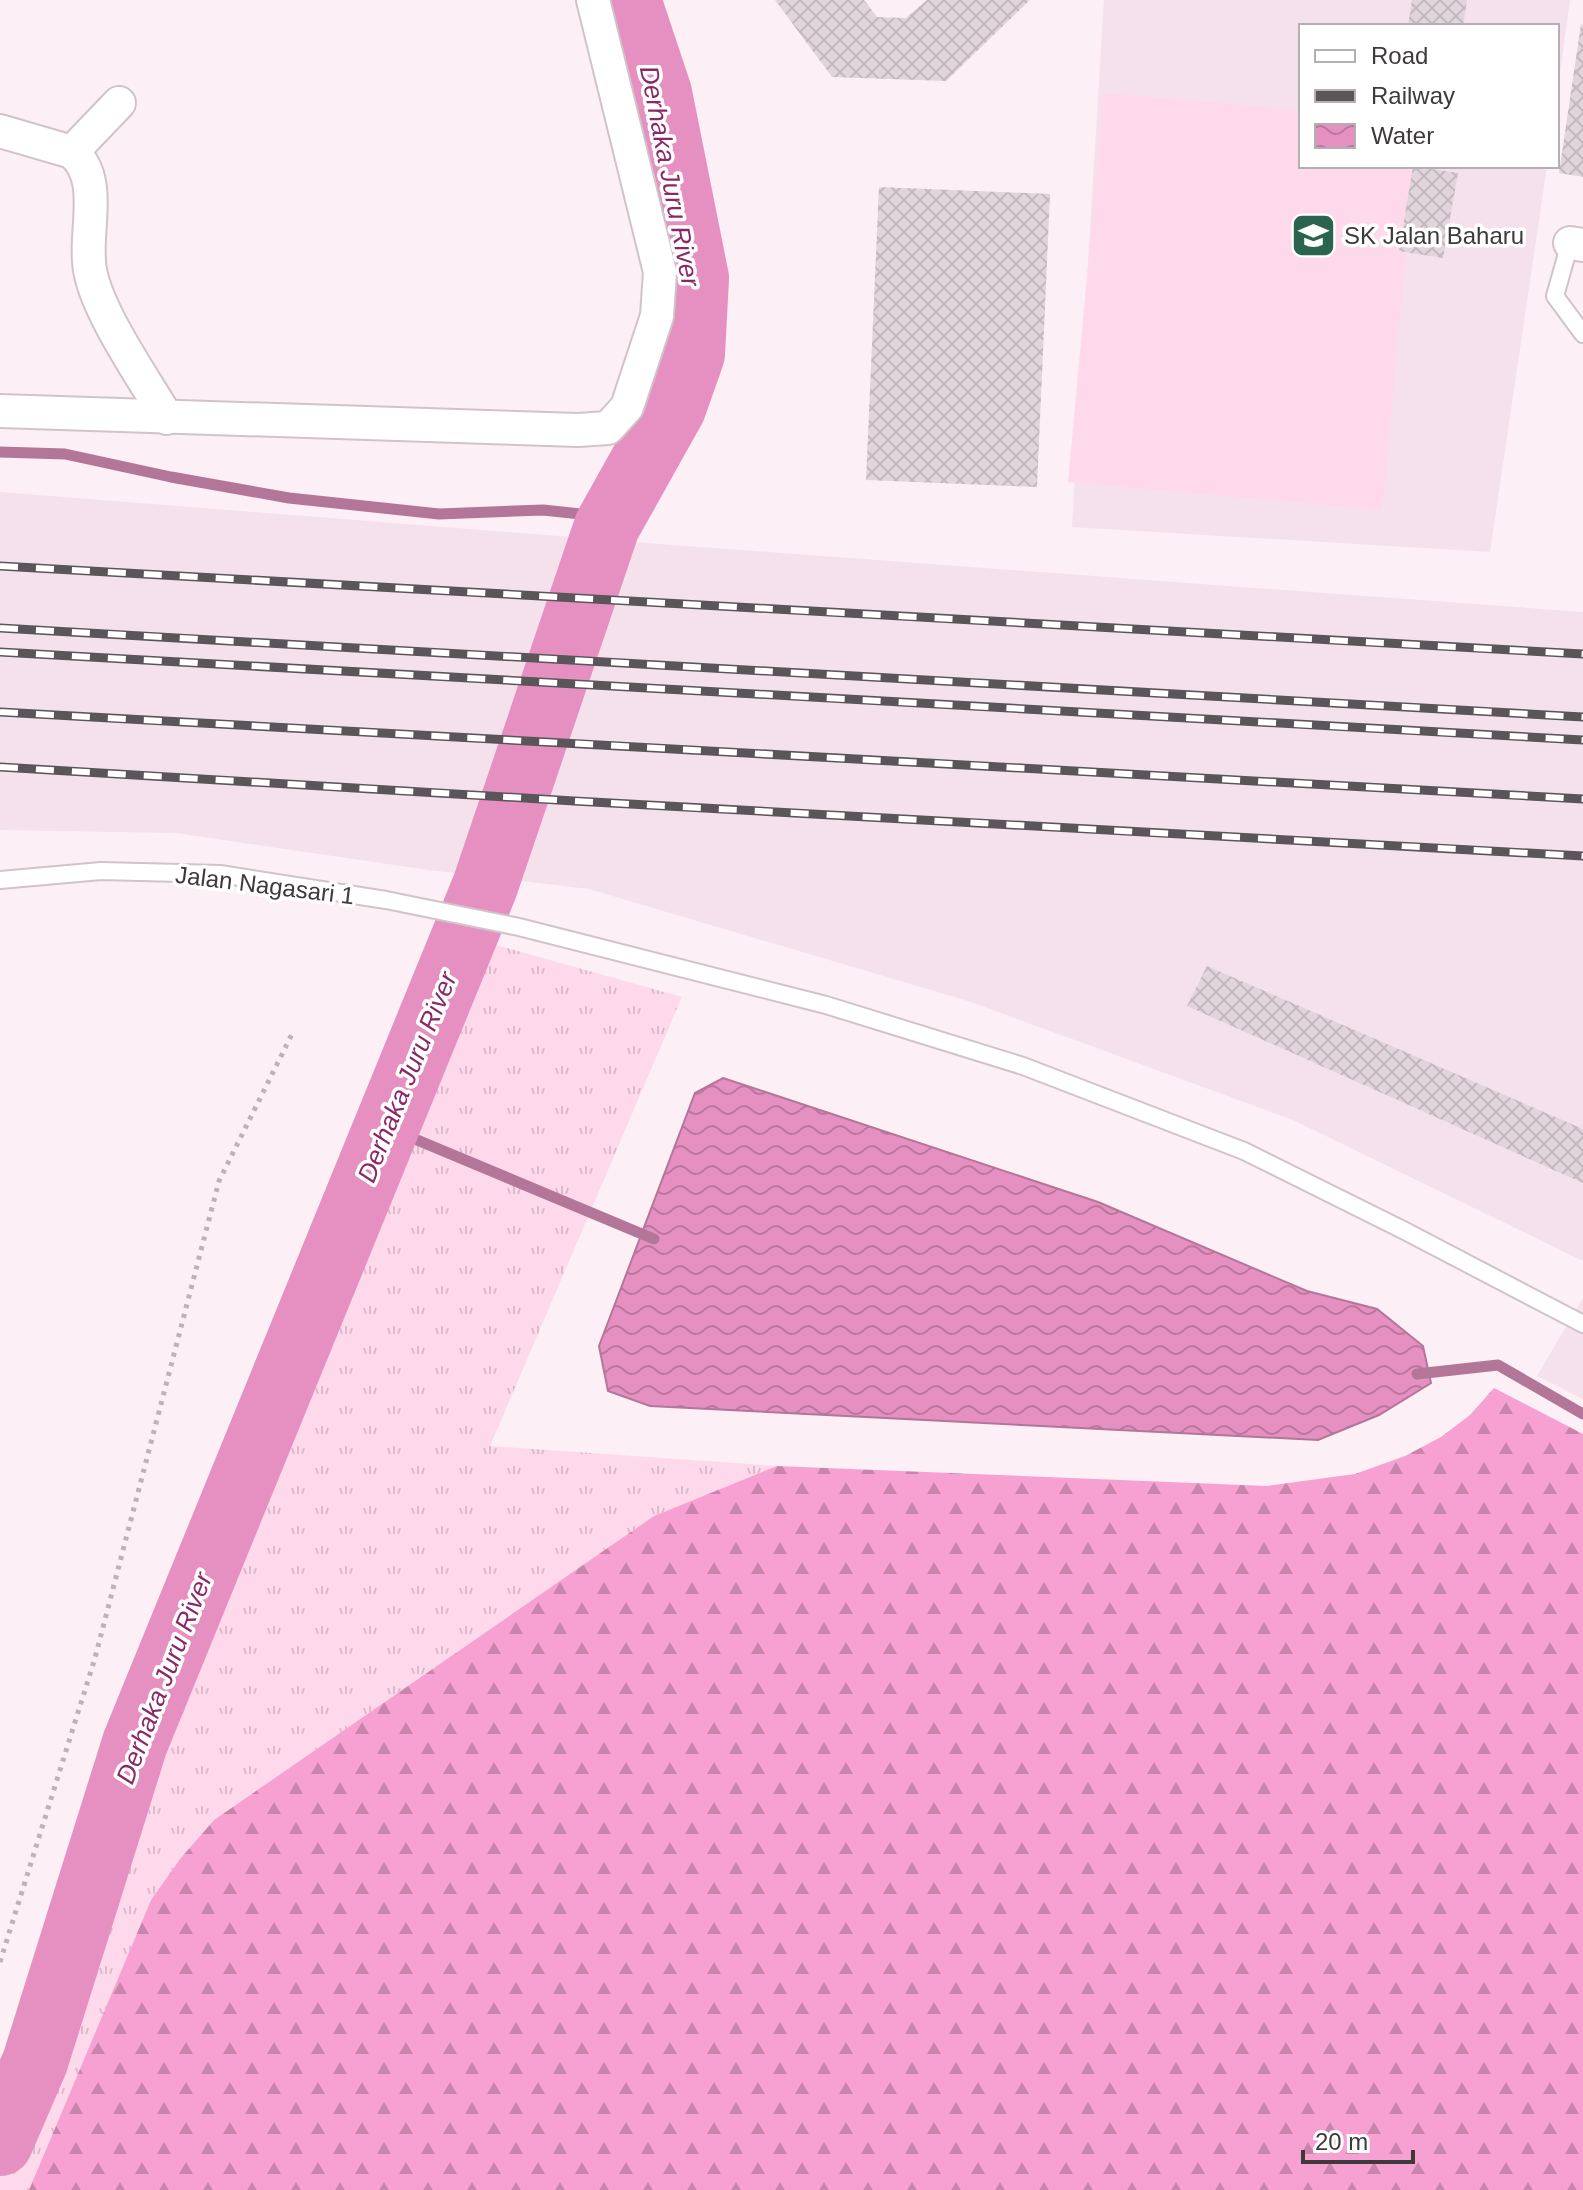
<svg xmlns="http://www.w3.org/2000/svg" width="1583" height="2190" font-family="Arial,sans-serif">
<defs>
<pattern id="grass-tufts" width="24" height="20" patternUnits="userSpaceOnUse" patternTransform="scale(2)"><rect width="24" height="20" fill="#fed9ec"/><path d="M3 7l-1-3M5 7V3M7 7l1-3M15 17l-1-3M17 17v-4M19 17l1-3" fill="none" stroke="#dbbbcb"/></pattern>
<pattern id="forest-firs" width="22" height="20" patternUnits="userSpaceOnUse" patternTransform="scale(2)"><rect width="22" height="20" fill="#f7a1d2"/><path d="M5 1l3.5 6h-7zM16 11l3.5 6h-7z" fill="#c984ac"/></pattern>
<pattern id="water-waves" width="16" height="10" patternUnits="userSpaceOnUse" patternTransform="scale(2)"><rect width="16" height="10" fill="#e590c1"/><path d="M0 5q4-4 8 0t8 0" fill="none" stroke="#bb779e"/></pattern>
<pattern id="building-cross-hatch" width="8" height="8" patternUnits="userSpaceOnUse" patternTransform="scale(2)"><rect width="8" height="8" fill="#e1d5db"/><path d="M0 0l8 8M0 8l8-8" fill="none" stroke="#c2b8bd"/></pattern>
</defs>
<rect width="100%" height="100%" fill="#fceff5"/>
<!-- built -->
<g fill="#f4e1eb">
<polygon points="1104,0 1570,0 1557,95 1557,26 1301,26 1301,166 1547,166 1490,552 1072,527"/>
<polygon points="0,492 672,545 1583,612 1583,1261 1293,1120 968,1001 589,889 429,870 176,833 0,830"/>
<polygon points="1583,1298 1583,1399 1537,1376"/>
</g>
<!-- grass -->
<polygon fill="url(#grass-tufts)" points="482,941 682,997 490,1446 777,1466 654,1516 214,1820 180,1859 151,1900 29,2190 0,2190 0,2164 73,1974 146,1753 291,1410"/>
<!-- forest -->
<polygon fill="url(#forest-firs)" points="1494,1388 1583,1434 1583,2190 29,2190 151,1900 180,1859 214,1820 654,1516 777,1466 1267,1486 1355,1474 1405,1456 1441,1437 1470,1415"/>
<!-- pitch -->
<polygon fill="#fed9ec" points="1104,93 1301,110 1301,166 1414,166 1382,510 1068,482"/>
<!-- water -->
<polygon fill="url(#water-waves)" stroke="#b37699" stroke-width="2" points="723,1078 1098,1202 1307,1291 1377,1309 1423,1346 1431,1383 1379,1415 1318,1440 650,1406 608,1391 599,1346 695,1093"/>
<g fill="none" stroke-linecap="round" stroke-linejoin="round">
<!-- stream -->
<g stroke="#b37699" stroke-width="11">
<polyline points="0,452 65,454 171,477 289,498 439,514 543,510 590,515 607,526"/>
<polyline points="386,1127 654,1239"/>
<polyline points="1417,1374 1498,1365 1583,1414"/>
</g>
<!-- river -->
<polyline stroke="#e590c1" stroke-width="66" points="0,2143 35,2062 135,1743 485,886 607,526 673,408 692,354 696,278 659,93 628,0"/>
</g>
<!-- building -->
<g fill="url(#building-cross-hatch)">
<polygon points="775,0 864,0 877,17 906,18 927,0 1030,0 946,81 832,77"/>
<polygon points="1412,0 1467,0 1463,26 1408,26"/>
<polygon points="1581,24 1583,25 1583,177 1559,173"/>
<polygon points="1413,166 1458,173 1443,258 1399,251"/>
<polygon points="879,187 1050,194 1037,487 866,480"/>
<polygon points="1207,966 1583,1129 1583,1183 1187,1006"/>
</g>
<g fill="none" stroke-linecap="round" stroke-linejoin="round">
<defs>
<g id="service">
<polyline points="1570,243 1555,296 1583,334"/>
<polyline points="0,880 101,871 220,874 386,900 519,927 826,1005 1023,1066 1244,1151 1405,1231 1583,1324"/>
</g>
<g id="minor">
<path d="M0,131L72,152C105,179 83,233 90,270C97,312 144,379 167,418"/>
<polyline points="72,152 119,103"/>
<polyline points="1570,243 1583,245"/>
<polyline points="0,411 578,430 608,428 627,407 657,316 660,272 593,0"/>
</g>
</defs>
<!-- service casing -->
<use href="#service" stroke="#d0c4ca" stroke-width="20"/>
<!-- minor casing -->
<use href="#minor" stroke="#d0c4ca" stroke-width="36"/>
<!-- path -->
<polyline stroke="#bcb2b7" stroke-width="5" stroke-dasharray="4 6" stroke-linecap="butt" points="0,1962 95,1658 219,1181 292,1034"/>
<!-- service -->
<use href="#service" stroke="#fff" stroke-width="16"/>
<!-- minor -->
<use href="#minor" stroke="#fff" stroke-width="32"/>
<defs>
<g id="rail">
<polyline points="0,566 1583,654"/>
<polyline points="0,628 1583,717"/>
<polyline points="0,652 1583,740"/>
<polyline points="0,712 1583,799"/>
<polyline points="0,767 574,801 1583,856"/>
</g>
</defs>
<!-- rail casing -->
<use href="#rail" stroke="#5a5558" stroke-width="9"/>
<!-- rail -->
<use href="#rail" stroke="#fff" stroke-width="6" stroke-dasharray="18" stroke-linecap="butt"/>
</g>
<!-- icons -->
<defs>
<symbol id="school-square" viewBox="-11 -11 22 22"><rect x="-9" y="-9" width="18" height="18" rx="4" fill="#2a644e" stroke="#fff"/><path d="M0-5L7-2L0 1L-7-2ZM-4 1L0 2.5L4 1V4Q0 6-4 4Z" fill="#fff"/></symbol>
</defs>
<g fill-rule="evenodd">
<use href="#school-square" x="1288" y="210" width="51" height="51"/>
</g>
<g text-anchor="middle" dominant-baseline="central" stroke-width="7" stroke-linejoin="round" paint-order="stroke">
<!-- poi labels -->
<g font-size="24" fill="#3e3a3c" stroke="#fff" text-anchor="start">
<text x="1344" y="235">SK Jalan Baharu</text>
</g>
<!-- street labels -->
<g font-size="24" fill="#3e3a3c" stroke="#fff">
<text transform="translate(265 885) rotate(7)">Jalan Nagasari 1</text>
</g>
<!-- water labels -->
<g font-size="26" font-style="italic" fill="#8a2867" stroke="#fff">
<text transform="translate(670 176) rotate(79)">Derhaka Juru River</text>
<text transform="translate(407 1077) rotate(-68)">Derhaka Juru River</text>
<text transform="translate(164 1678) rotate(-69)">Derhaka Juru River</text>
</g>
</g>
<!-- legend -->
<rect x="1299" y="24" width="260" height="144" fill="#ffffff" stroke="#b2b0b1" stroke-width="2"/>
<rect x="1315" y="50" width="40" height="12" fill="#ffffff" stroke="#b2b0b1" stroke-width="2"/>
<text x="1371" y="64" font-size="24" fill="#3e3a3c">Road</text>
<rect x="1315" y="90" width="40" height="12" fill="#5a5558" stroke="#b2b0b1" stroke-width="2"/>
<text x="1371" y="104" font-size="24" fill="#3e3a3c">Railway</text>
<rect x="1315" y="124" width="40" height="24" fill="url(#water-waves)" stroke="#b2b0b1" stroke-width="2"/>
<text x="1371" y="144" font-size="24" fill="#3e3a3c">Water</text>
<!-- scale -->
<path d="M1303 2150v12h110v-12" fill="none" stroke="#3e3a3c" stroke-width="4"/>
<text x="1315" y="2150" font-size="24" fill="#3e3a3c" stroke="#ffffff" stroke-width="6" paint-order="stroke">20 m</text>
</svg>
